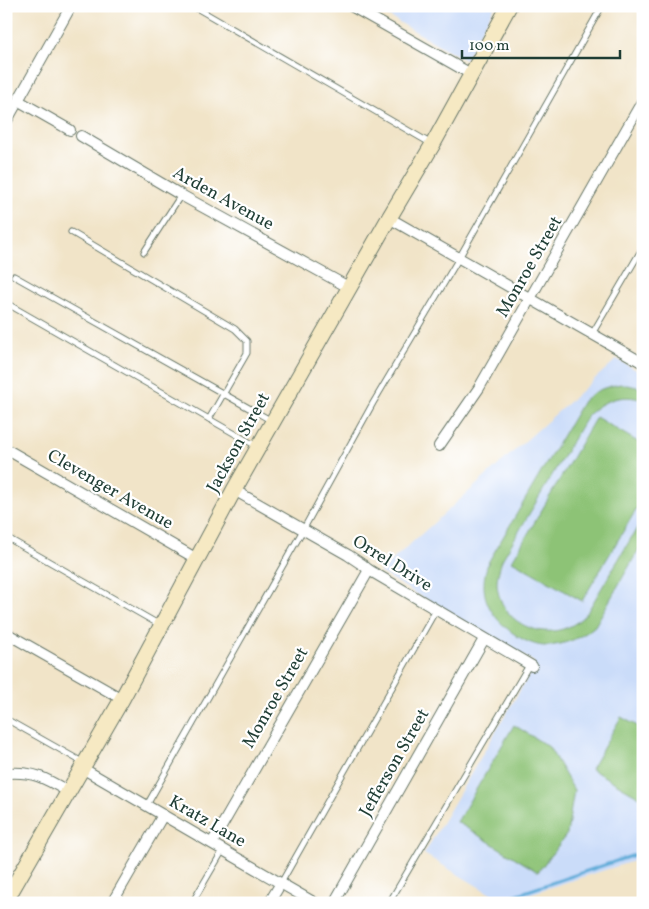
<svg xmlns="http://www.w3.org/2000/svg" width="649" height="909" font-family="Vollkorn,serif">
<rect width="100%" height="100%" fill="#fff"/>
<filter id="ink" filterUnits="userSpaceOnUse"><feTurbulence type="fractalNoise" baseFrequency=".02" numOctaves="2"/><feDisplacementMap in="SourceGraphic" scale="10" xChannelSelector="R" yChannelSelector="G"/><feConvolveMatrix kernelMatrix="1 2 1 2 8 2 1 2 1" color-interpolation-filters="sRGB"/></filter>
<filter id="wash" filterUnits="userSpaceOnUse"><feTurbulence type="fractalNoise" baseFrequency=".0096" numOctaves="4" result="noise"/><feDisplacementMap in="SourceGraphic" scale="20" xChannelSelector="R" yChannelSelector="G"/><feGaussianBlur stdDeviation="1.12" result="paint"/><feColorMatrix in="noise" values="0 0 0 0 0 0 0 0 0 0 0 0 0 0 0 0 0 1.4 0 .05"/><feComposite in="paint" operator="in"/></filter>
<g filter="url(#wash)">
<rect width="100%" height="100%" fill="#f1e4c8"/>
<!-- built -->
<g fill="#cadcf9">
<polygon points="371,6 495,6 465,60"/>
<polygon points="617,359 643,374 643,858 504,902 424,854 529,675 534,662 379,572"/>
</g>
<!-- green -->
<g fill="#8dc376" stroke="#568055">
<path d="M621,384L643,388V400C622,393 602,400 587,416L502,560C500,568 497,575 497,583C499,630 560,649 588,611L643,518V542L595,626C581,638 565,645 546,646C536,646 525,641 517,636C489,617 476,593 489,561L583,401C596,390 604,387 621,384Z"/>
<polygon points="596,417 643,445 643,498 582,601 512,561"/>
<polygon points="621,717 643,729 643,799 591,769"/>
<polygon points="514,725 549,747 574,790 567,834 538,872 457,822"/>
</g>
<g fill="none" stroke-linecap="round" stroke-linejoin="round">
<!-- stream -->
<polyline stroke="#5eacd8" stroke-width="3" points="504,899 643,852"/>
</g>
</g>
<g filter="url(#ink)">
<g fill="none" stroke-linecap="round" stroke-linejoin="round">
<defs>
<g id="lane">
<polyline points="193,6 430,143"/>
<polyline points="71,232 235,329 247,341 247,353 209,419"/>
<polyline points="144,252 181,195"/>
<polyline points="14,276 272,421"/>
<polyline points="6,303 258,447"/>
<polyline points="592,334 643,247"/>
<polyline points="6,537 160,625"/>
<polyline points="6,719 84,763"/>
<polyline points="147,805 303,530 373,403 459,258 602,6"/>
<polyline points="281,883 436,610"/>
<polyline points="192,903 223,850"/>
<polyline points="389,903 529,665"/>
</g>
<g id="street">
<polyline points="351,6 471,74"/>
<polyline points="19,101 70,130"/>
<polyline points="6,122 71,6"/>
<polyline points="81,136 181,195 350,288"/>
<polyline points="389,218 643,363"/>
<polyline points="439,446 479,388 643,100"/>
<polyline points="6,449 197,559"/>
<polyline points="234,490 348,555 363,565 369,570 532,666"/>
<polyline points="6,633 122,699"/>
<polyline points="82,768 223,850 315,903"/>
<path d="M6,773C34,771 45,778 69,792"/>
<polyline points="212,843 369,570"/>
<polyline points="112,903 163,815"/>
<polyline points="269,903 281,883"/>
<polyline points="334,903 484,639"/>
</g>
<polyline id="secondary" points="6,900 122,699 234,490 389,218 433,144 509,6"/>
</defs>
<!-- lane casing -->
<use href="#lane" stroke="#687768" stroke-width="7"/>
<!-- street casing -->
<use href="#street" stroke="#687768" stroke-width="12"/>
<!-- secondary casing -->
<use href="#secondary" stroke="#687768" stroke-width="17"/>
<!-- lane -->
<use href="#lane" stroke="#fff" stroke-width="5"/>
<!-- street -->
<use href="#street" stroke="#fff" stroke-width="10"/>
<!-- secondary -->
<use href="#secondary" stroke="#f6e9c3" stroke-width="15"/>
</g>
</g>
<g text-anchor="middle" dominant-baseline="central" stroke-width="4.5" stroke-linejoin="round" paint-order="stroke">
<!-- street labels -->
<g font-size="18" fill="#1f3d34" stroke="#fff">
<text transform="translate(223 199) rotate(29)">Arden Avenue</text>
<text transform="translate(530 267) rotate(-60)">Monroe Street</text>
<text transform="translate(239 443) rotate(-61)">Jackson Street</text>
<text transform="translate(110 490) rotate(30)">Clevenger Avenue</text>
<text transform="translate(392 564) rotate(32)">Orrel Drive</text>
<text transform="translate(276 698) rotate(-60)">Monroe Street</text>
<text transform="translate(395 763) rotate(-60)">Jefferson Street</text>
<text transform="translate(207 822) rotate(30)">Kratz Lane</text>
</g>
</g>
<!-- margin -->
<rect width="649" height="909" fill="none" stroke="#fff" stroke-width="25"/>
<!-- scale -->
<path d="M462 50v8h158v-8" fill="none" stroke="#1f3d34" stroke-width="2.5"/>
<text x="469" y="50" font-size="15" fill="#1f3d34" stroke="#ffffff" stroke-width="4" paint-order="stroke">100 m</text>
</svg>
